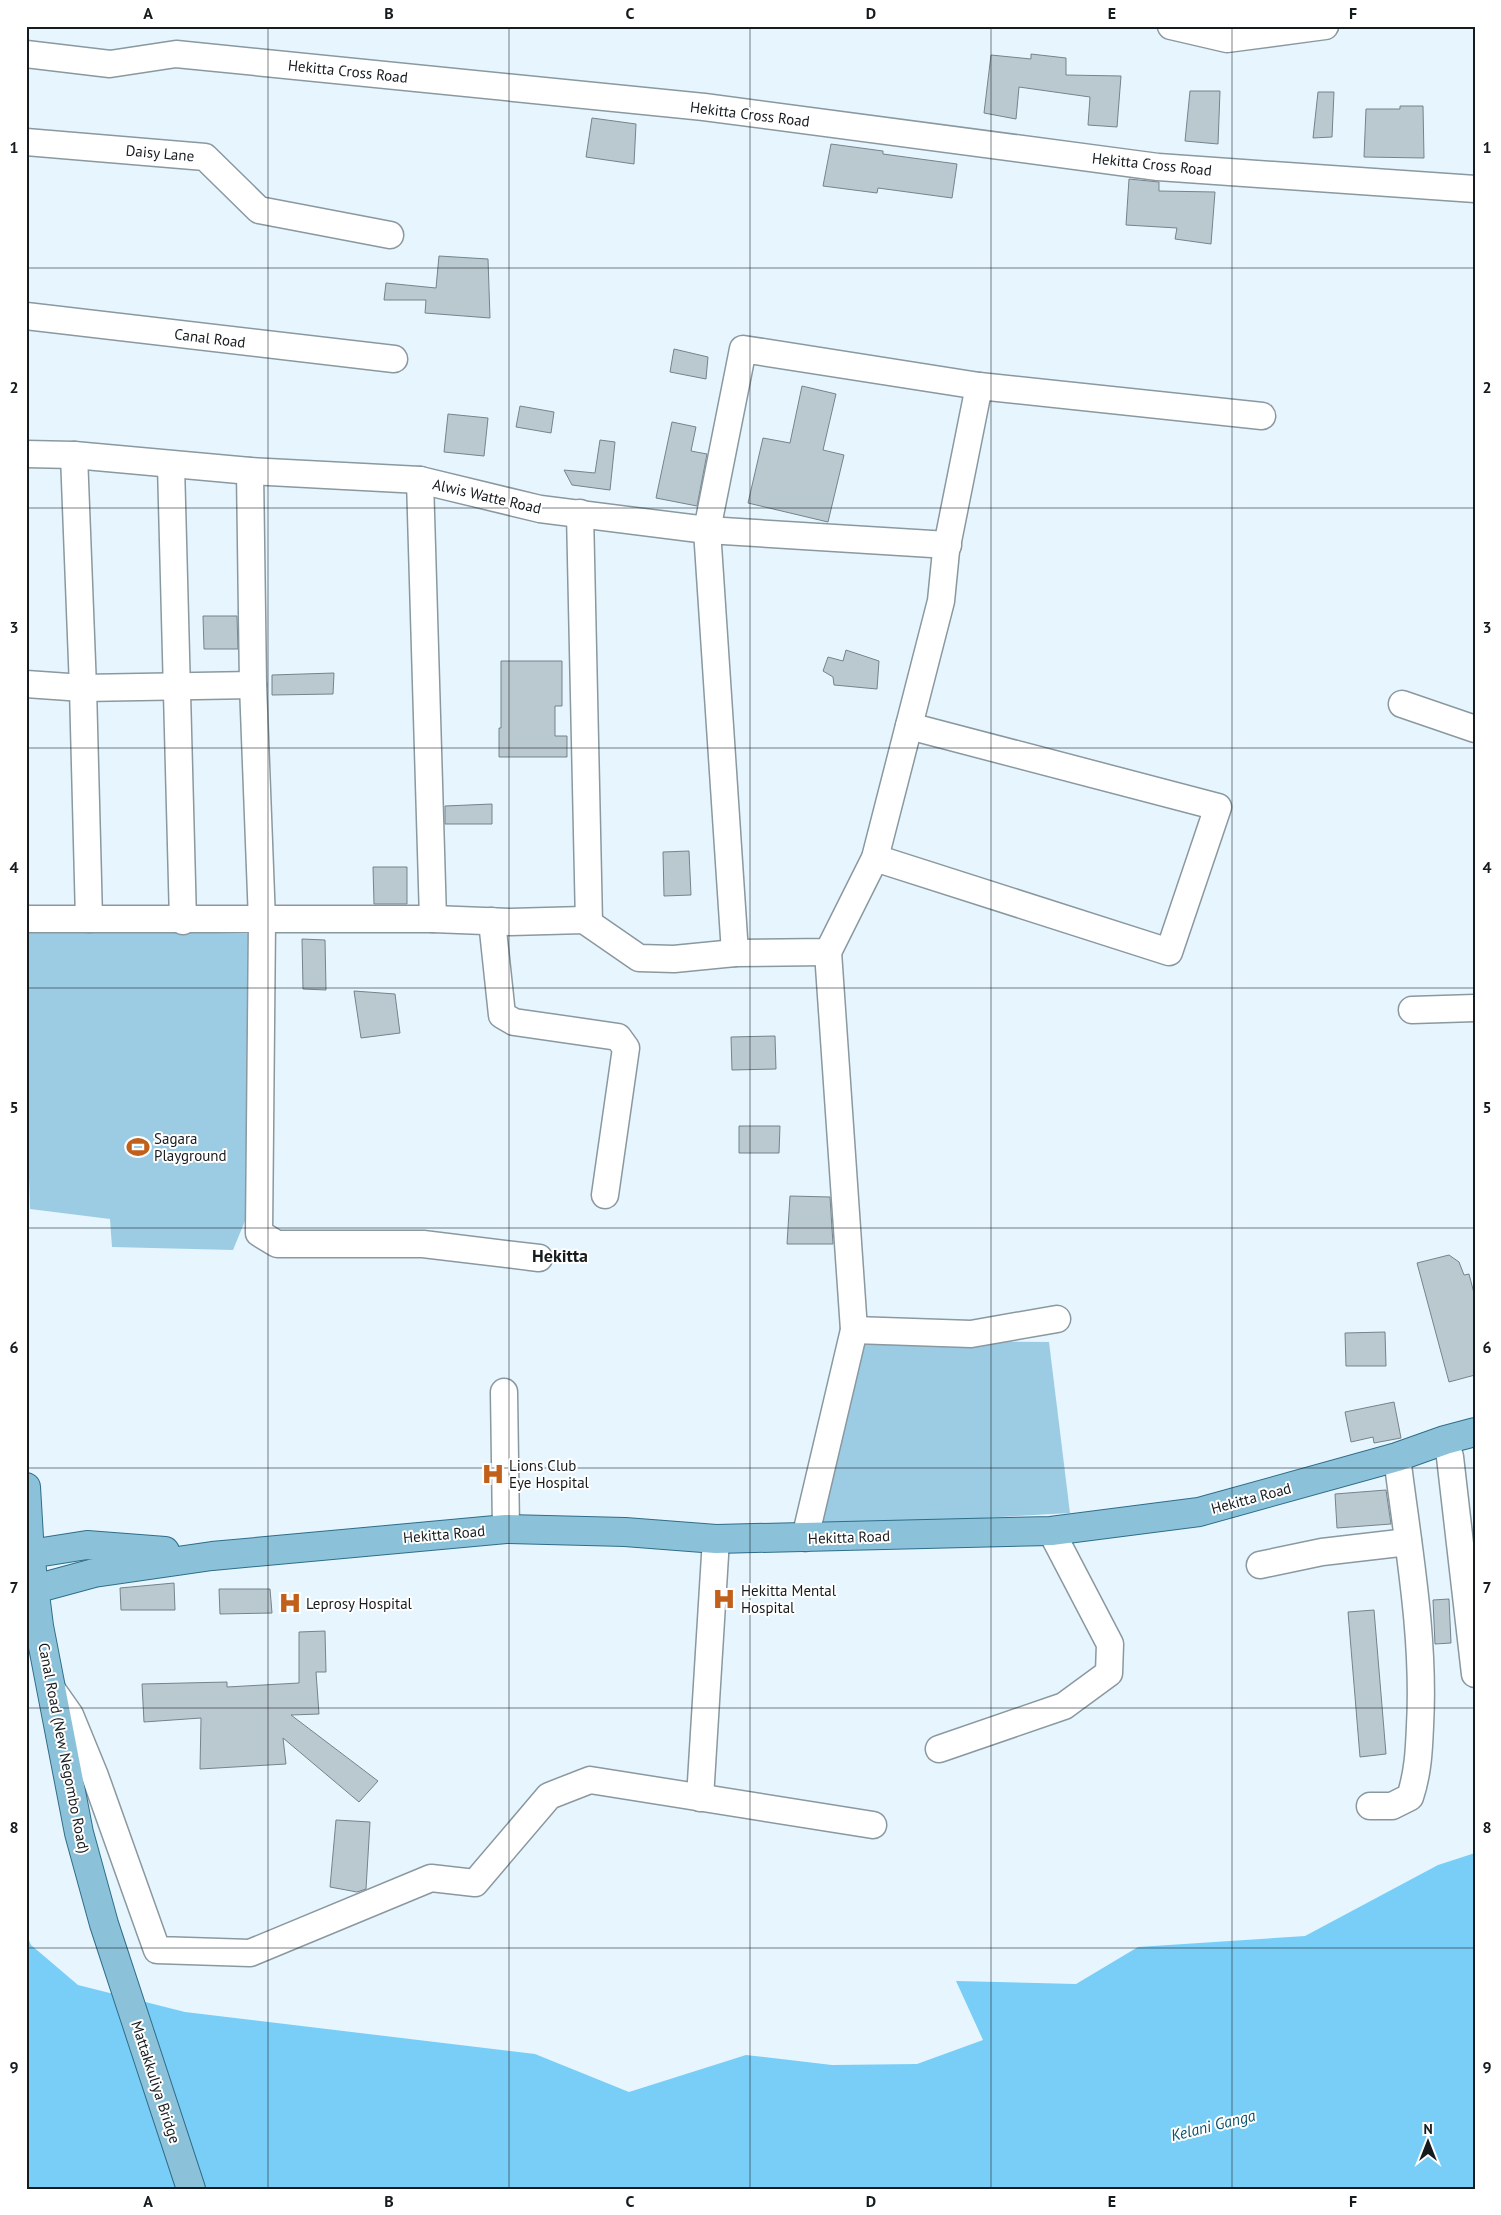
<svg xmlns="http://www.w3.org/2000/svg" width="1501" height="2215" font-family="'PT Sans',sans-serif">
<rect width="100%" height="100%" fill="#e7f6fe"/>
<!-- green -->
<g fill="#9bcce4">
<polygon points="26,927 248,934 247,1216 233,1250 112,1247 110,1219 30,1209 26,1085"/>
<polygon points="867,1340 1049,1342 1070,1513 820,1527 858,1350"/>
</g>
<!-- water -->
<polygon fill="#79cef7" points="1475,1853 1475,2189 26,2189 26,1933 31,1945 78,1985 185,2012 535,2054 629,2092 746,2055 832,2065 917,2064 983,2040 956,1981 1076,1984 1138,1947 1305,1936 1438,1865"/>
<!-- building -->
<g fill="#bac9d0" stroke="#75838a">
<polygon points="1031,54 1066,58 1066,75 1121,76 1117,127 1088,125 1090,97 1019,87 1016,119 984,113 991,55 1031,59"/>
<polygon points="1190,91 1220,91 1218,144 1185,141"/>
<polygon points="1318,92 1334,92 1332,137 1313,138"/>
<polygon points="1400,106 1423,106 1424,158 1364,157 1366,109 1400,109"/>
<polygon points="592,118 636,124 634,164 586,157"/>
<polygon points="831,144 883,151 883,154 957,164 952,198 878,188 877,193 823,186"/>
<polygon points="1129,179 1159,182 1159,191 1215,192 1211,244 1175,239 1177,228 1126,225"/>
<polygon points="439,256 488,259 490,318 425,313 426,300 384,300 386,283 436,288"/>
<polygon points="674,349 708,357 706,379 670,372"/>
<polygon points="802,386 836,394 823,450 844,455 828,522 748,503 763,438 790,443"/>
<polygon points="520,406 554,412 551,433 516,427"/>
<polygon points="448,414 488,418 484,456 444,452"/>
<polygon points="672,422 696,427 691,451 707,454 697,506 656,498"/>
<polygon points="600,440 615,442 610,490 572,485 564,470 595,473"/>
<polygon points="203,616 237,616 238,649 204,649"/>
<polygon points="846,650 879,661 877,689 834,685 833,677 823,671 828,657 843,661"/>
<polygon points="501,661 562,661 562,706 555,706 555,736 567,736 567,757 499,757 499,728 501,728"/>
<polygon points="334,673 333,694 272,695 272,675"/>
<polygon points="492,804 492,824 445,824 445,806"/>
<polygon points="689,851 691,895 664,896 663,852"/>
<polygon points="373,867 407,867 407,904 374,904"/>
<polygon points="302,939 325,940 326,990 303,989"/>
<polygon points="354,991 395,994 400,1033 361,1038"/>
<polygon points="775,1036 776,1069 732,1070 731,1037"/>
<polygon points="739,1126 780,1126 779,1153 739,1153"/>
<polygon points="790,1196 830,1197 833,1244 787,1244"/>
<polygon points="1449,1255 1459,1262 1464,1275 1469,1274 1475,1297 1475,1375 1449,1382 1417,1263"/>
<polygon points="1385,1332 1386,1366 1346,1366 1345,1333"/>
<polygon points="1394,1402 1401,1438 1374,1443 1373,1437 1351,1442 1345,1412"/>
<polygon points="1386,1490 1391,1524 1337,1528 1335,1494"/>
<polygon points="174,1583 175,1610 121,1610 120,1588"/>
<polygon points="219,1589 270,1589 272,1613 220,1614"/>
<polygon points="1449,1599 1451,1643 1435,1644 1433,1600"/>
<polygon points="1374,1610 1386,1754 1360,1757 1348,1612"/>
<polygon points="325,1631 326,1672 316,1672 319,1714 291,1715 378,1781 359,1802 283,1738 286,1764 200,1769 201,1718 144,1722 142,1684 227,1682 227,1687 299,1683 299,1632"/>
<polygon points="336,1820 370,1822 366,1889 357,1892 330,1887"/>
</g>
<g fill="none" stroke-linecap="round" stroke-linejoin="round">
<defs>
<g id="minor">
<polyline points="1171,26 1227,39 1325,26"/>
<polyline points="26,54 110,64 176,54 704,107 1158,167 1475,189"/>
<polyline points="26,142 205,157 259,210 390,235"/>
<polyline points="26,316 394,359"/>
<polyline points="26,454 74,455 250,471 420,480 540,509 707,530 948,545"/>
<polyline points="74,455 83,688 89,919"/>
<polyline points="171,465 183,921"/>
<polyline points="250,471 253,685 262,921 259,1233 277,1244 423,1244 539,1258"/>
<polyline points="420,480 433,919"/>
<polyline points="580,513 589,923"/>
<polyline points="26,684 83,688 253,685"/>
<polyline points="1402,704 1475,729"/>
<polyline points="875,858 1169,952 1218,807 909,726"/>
<polyline points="26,919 433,919 510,922 584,920 639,958 674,959 735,953 828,952 875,858 941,601 946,551 979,386 1262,416"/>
<polyline points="492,921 502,1015 514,1022 618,1037 626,1048 605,1195"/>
<polyline points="735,953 707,530 743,349 979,386"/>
<polyline points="1412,1010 1475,1008"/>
<polyline points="854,1330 971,1334 1057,1319"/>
<polyline points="504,1392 506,1529"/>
<polyline points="1445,1440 1450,1457 1475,1674"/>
<polyline points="805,1538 854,1330 828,952"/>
<polyline points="1260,1565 1322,1552 1408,1542"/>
<polyline points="51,1688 70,1715 95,1776 157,1950 250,1953 431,1878 475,1883 549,1796 590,1780 873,1825"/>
<polyline points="939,1749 1064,1706 1109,1673 1110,1644 1051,1531"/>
<polyline points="700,1798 716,1539"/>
<path d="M1370,1806H1392L1410,1797C1418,1773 1419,1750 1420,1726C1425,1636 1408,1546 1397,1457"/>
</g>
<g id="major">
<polyline points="26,1487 30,1554 39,1626 79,1833 104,1924 191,2189"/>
<polyline points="30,1554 87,1545 165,1551"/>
<polyline points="35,1589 94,1573 212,1556 506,1529 625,1532 716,1539 1051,1531 1199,1512 1397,1457 1445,1440 1475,1432"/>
</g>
</defs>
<!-- minor casing -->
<use href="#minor" stroke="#8a989f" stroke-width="29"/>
<!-- major casing -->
<use href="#major" stroke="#2f6d89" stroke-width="30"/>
<!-- minor -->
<use href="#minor" stroke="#fff" stroke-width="26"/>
<!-- major -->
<use href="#major" stroke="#8bc2da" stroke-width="28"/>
</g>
<!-- grid -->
<path fill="none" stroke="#161b1e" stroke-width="1" stroke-opacity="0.55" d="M268,26V2189M509,26V2189M750,26V2189M991,26V2189M1232,26V2189M26,268H1475M26,508H1475M26,748H1475M26,988H1475M26,1228H1475M26,1468H1475M26,1708H1475M26,1948H1475"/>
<!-- icons -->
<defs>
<symbol id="stadium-bare" viewBox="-9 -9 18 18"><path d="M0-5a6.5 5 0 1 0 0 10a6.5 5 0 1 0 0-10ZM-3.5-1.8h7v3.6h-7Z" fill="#c0601b" stroke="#fff" stroke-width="2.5" paint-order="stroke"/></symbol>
<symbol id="hospital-bare" viewBox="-9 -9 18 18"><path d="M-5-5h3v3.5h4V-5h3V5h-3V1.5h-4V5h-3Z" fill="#c0601b" stroke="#fff" stroke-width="2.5" paint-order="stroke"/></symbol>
</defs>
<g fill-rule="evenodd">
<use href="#stadium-bare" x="122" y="1131" width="32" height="32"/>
<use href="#hospital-bare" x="477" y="1458" width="32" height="32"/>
<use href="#hospital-bare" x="708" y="1583" width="32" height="32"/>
<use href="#hospital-bare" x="274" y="1587" width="32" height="32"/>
</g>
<g text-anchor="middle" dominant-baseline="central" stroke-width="4" stroke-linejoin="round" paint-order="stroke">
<!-- street labels -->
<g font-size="15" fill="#161b1e" stroke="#fff">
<text transform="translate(348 71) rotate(6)">Hekitta Cross Road</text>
<text transform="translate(750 114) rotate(7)">Hekitta Cross Road</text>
<text transform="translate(160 153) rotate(5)">Daisy Lane</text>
<text transform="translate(1152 164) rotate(6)">Hekitta Cross Road</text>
<text transform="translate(210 338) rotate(7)">Canal Road</text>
<text transform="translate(487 496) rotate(13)">Alwis Watte Road</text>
<text transform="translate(1251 1498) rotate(-15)">Hekitta Road</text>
<text transform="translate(444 1534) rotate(-5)">Hekitta Road</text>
<text transform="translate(849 1537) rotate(-2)">Hekitta Road</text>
<text transform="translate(64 1748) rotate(79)">Canal Road (New Negombo Road)</text>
<text transform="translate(156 2082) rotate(72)">Mattakkuliya Bridge</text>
</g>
<!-- poi labels -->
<g font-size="15" fill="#161b1e" stroke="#fff" text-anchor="start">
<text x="154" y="1138">Sagara<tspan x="154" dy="17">Playground</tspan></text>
<text x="509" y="1465">Lions Club<tspan x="509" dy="17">Eye Hospital</tspan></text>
<text x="741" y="1590">Hekitta Mental<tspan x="741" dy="17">Hospital</tspan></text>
<text x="306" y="1603">Leprosy Hospital</text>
</g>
<!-- water labels -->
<g font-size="16" font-style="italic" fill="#0c536e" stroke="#fff">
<text transform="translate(1213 2125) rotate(-14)">Kelani Ganga</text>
</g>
<!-- quarter labels -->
<g font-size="18" font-weight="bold" fill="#161b1e" stroke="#fff">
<text x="560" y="1255">Hekitta</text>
</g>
</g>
<!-- border -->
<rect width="1501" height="2215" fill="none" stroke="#ffffff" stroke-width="55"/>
<!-- north arrow -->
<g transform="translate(1428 2142)" stroke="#ffffff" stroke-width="4" paint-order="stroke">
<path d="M0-4L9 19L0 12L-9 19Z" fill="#161b1e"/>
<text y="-8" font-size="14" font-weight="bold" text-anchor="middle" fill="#161b1e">N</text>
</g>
<rect x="28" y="28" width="1446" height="2160" fill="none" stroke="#161b1e" stroke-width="2"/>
<g font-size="16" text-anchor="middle" font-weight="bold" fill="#161b1e">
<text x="148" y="19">A</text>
<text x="389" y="19">B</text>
<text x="630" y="19">C</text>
<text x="871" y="19">D</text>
<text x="1112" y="19">E</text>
<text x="1353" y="19">F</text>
<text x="14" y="153">1</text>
<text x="1487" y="153">1</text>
<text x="14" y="393">2</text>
<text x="1487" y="393">2</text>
<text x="14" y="633">3</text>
<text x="1487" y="633">3</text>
<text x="14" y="873">4</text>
<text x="1487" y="873">4</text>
<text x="14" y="1113">5</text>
<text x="1487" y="1113">5</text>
<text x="14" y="1353">6</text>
<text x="1487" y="1353">6</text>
<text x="14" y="1593">7</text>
<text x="1487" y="1593">7</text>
<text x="14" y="1833">8</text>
<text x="1487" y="1833">8</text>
<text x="14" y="2073">9</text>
<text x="1487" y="2073">9</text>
<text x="148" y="2207">A</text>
<text x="389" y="2207">B</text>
<text x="630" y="2207">C</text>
<text x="871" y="2207">D</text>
<text x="1112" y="2207">E</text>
<text x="1353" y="2207">F</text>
</g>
</svg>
